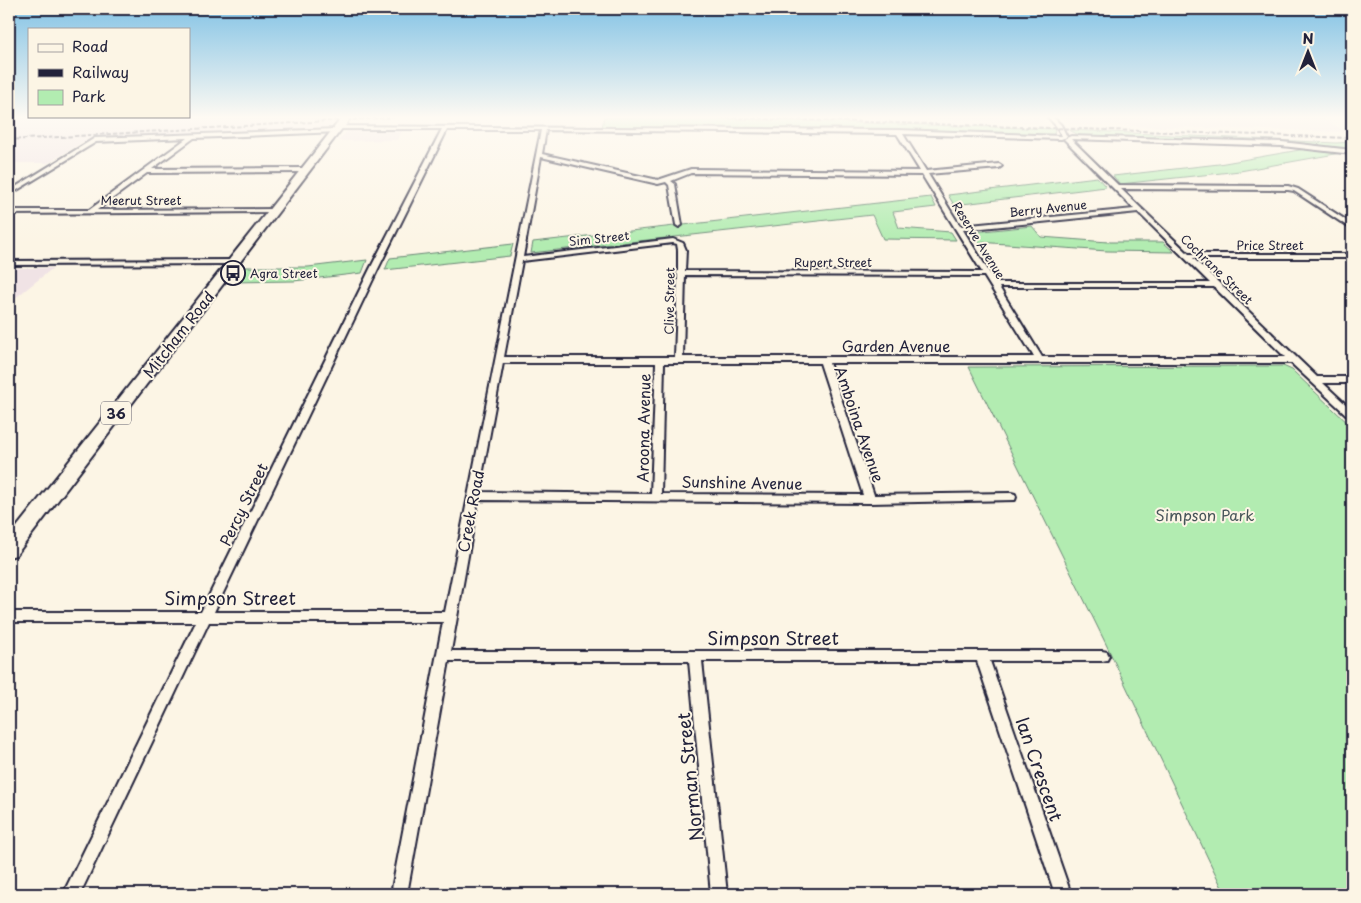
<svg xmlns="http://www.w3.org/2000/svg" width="1361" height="903" font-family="'Playpen Sans',sans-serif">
<rect width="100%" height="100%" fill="#fcf5e5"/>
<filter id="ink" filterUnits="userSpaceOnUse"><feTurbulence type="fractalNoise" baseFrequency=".02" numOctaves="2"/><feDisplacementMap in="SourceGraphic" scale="10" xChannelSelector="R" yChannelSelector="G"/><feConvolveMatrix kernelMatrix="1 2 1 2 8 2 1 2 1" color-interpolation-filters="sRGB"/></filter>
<g filter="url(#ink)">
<!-- built -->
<g fill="#f0e3e5">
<polygon points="9,117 338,117 329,128 321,129 85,141 48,163 9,163"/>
<polygon points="855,117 1038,117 1045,123"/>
<polygon points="1063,117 1320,117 1347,132 1071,124"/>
<polygon points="348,130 403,130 397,140 338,141"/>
<polygon points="9,268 53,268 9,303"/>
</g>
<!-- green -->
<g fill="#b2ecb1" stroke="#6a8776">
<polygon points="604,117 669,117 1055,129 1054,134 1049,136 602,128"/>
<polygon points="1069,130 1336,143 1352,142 1352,151 1240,171 1120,184 1113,176 1219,164 1317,147 1083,137"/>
<polygon points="1097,177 1106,187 954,205 948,195"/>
<polygon points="931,197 936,207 893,212 899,228 951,232 956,240 883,239 872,215 531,253 533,242"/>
<polygon points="1032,226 1041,237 1108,242 1163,242 1174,252 1107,251 978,242 972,234 974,232"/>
<polygon points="513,244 510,256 385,270 390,258"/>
<polygon points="367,260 362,273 294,281 232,282 244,267 308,267"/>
<polygon points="1283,366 1292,370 1352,427 1352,894 1225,894 1105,642 969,367"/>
</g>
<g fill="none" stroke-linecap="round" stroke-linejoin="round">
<defs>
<g id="minor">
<path d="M1048,117H1053L1061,125L1067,137L1061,139L903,134L926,171L999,164L1002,166L999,168L928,174L960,226L1134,209L1064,139L1071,136L1282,142L1352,150V154L1282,146L1071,139L1118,185L1288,186L1298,189L1352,224V229L1350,228L1294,191L1288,190L1121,189L1189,254H1352V258H1193L1317,377H1352V383H1323L1352,410V418L1349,417L1291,363H829L874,495L1011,493L1015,494L1016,497L1015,500L870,503L478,500L451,651H1102L1107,652L1109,656L1107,660L1102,661H990L1071,894H1055L977,661H702L727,894H711L689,661H449L407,894H391L443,622H209L80,894H63L196,622H9V612H201L370,269L442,129H339L337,126L899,130L1062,136L1057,127ZM447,130H541L445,612H214L378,269ZM546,130L897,134L920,171L691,169L658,180L542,154ZM541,157L658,184L666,182L669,185L676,225L679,227L682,225L675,184L671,181L691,173L922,175L982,272L685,271L686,250L683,243L673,239L523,257ZM1138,212L1210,283H996L963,230ZM673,243L677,244L678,250V271L676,273L678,275L675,357H504L522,261ZM685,275L984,276L1034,357H683ZM999,287H1214L1285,357H1042ZM503,363H656L651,494L479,492ZM664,363H820L863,495L661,494Z"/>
<polygon points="336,129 338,130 338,132 194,138 152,169 305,168 308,170 305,172 147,173 97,210 273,209 275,210 275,212 9,214 9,210 89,210 187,138 96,142 9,195 9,191 95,138"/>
<polygon points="234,260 238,262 237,264 9,265 9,261"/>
</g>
<polygon id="primary" points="340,120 347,122 16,555 9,557 9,537"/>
</defs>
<!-- minor casing -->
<use href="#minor" stroke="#22223b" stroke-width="4"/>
<!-- primary casing -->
<use href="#primary" stroke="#22223b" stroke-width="4"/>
<!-- minor -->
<use href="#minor" fill="#fcf5e5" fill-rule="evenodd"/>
<!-- primary -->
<use href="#primary" fill="#fcf5e5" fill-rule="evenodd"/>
<!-- rail -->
<g stroke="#22223b" stroke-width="2" stroke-dasharray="4.5 2" stroke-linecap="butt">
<polyline points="720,117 1352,138"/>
<polyline points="9,140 394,117"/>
</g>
<defs>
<polyline id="primary-bridge" points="343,122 346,117"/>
</defs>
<!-- primary-bridge casing -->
<use href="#primary-bridge" stroke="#22223b" stroke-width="11" stroke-linecap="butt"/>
<!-- primary-bridge -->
<use href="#primary-bridge" stroke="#fcf5e5" stroke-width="9"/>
</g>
</g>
<!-- sky -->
<linearGradient id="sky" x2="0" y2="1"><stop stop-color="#81c2e5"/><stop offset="0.48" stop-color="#fefaf3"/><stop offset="1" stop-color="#fefaf3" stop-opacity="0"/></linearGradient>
<rect width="1361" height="244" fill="url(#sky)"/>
<!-- icons -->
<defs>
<symbol id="bus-ring" viewBox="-11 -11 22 22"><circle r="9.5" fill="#fcf5e5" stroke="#22223b" stroke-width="1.5"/><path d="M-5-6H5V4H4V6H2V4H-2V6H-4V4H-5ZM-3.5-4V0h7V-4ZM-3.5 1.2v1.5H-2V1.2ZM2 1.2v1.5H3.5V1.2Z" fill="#22223b"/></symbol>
</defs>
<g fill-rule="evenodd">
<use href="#bus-ring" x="219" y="259" width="28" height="28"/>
</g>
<g text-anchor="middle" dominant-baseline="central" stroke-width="4" stroke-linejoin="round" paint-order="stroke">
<!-- far-street labels -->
<g font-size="12" fill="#22223b" stroke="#fcf5e5">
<text x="141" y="200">Meerut Street</text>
<text transform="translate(1048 208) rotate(-6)">Berry Avenue</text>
<text transform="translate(599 238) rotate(-6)">Sim Street</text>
<text transform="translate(979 240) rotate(58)">Reserve Avenue</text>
<text x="1270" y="245">Price Street</text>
<text x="833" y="262">Rupert Street</text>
<text transform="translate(1217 269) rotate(44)">Cochrane Street</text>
<text transform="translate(669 301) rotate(-89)">Clive Street</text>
</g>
<!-- far-poi labels -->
<g font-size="12" fill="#22223b" stroke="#fcf5e5" text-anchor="start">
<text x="250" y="273">Agra Street</text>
</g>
<!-- shield labels -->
<rect fill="#fcf5e5" stroke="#63616e" stroke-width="1" x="101" y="401.5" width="30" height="23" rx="4"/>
<g font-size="14" font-weight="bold" fill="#22223b">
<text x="116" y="413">36</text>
</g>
<!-- street labels -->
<g font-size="15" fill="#22223b" stroke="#fcf5e5">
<text transform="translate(178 334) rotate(-52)">Mitcham Road</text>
<text x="896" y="345">Garden Avenue</text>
<text transform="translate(860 424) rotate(71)">Amboina Avenue</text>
<text transform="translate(643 428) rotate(-89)">Aroona Avenue</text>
<text transform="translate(742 482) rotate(1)">Sunshine Avenue</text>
<text transform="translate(243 504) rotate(-64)">Percy Street</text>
<text transform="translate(470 511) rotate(-79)">Creek Road</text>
</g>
<!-- park labels -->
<g font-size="15" fill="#465458" stroke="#fcf5e5">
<text x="1205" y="514">Simpson Park</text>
</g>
<!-- near-street labels -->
<g font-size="18" fill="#22223b" stroke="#fcf5e5">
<text x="230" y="597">Simpson Street</text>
<text x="773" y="637">Simpson Street</text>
<text transform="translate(1040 769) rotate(71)">Ian Crescent</text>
<text transform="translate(689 777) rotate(-96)">Norman Street</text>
</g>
</g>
<!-- margin -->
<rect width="1361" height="903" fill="none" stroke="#fcf5e5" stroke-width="30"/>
<rect x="15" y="15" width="1331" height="873" fill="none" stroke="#22223b" stroke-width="2" filter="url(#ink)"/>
<!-- legend -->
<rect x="28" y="28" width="162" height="90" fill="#fcf5e5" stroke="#a5a1a1"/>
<rect x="38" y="44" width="25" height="8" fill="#fcf5e5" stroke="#a5a1a1"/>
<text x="72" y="52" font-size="15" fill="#22223b">Road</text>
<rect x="38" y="69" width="25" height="8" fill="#22223b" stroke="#a5a1a1"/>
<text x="72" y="78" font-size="15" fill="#22223b">Railway</text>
<rect x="38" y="90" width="25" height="15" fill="#b2ecb1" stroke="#a5a1a1"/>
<text x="72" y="102" font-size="15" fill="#22223b">Park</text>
<!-- north arrow -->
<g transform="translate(1308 52)" stroke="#fcf5e5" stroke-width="4" paint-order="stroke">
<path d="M0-4L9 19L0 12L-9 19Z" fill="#22223b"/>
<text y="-8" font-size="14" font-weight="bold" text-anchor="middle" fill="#22223b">N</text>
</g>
</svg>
